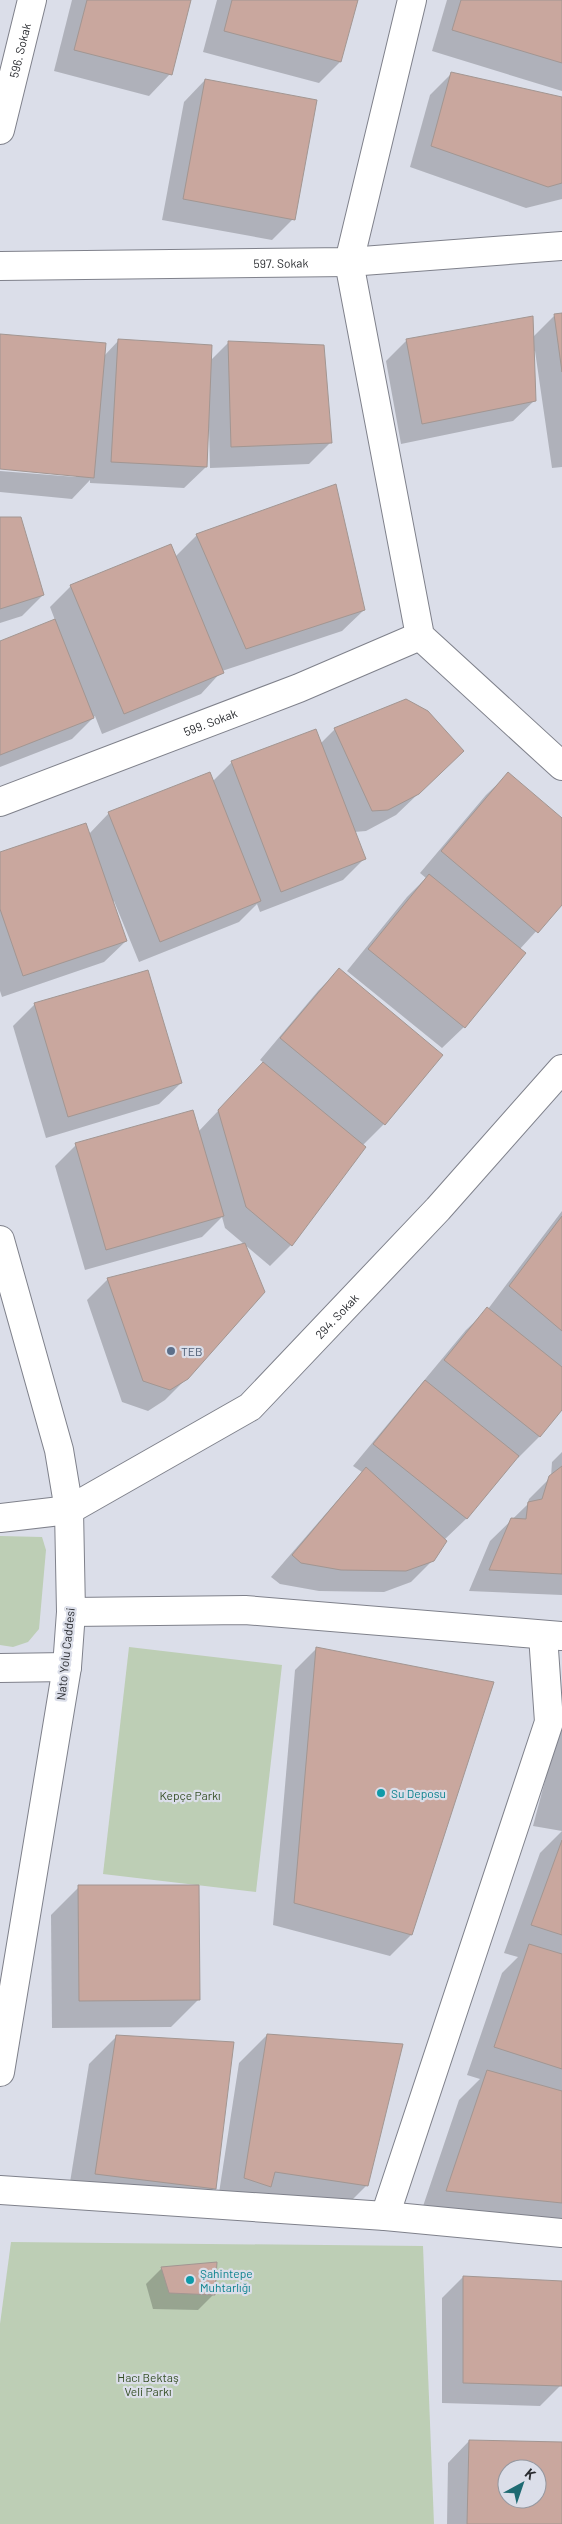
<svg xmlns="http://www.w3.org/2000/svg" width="562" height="2524" font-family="Barlow,sans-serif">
<rect width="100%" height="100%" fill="#dbdee9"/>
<!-- green -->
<g fill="#bdceb5">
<polygon points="0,1536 42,1537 46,1550 39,1629 28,1642 13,1647 0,1645"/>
<polygon points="129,1647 282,1665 256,1892 103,1874"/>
<polygon points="11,2242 423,2246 434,2524 0,2524 0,2324"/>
</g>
<!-- shadow -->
<g fill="#0003" fill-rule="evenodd">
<polygon points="72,0 189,0 170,74 149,96 54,71"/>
<polygon points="217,0 357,0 340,62 319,83 203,52"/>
<polygon points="447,0 562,0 562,91 432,51"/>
<polygon points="452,73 562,98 562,199 526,208 410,167 430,95"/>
<polygon points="205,80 293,219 272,240 162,220 184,102"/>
<polygon points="562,314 562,467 552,468 535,351 533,352 535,400 513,421 401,444 386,361 407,340 533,337 554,316"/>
<polygon points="0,335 104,356 119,340 210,361 229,342 330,443 309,464 210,468 209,428 207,428 206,467 184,488 90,483 90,480 72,499 0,492 0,471 76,477 76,475 0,468"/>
<polygon points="0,518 43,595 22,616 0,623"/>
<polygon points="197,535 364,610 342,631 222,671 201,694 102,734 95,716 72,739 0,767 0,642 55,620 50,607 71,586 175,557"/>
<polygon points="335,729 441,772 396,815 366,831 354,832 364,859 343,880 260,912 257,904 239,922 139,962 114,901 112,902 126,941 104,962 2,997 0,991 0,853 89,834 109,813 212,782 231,763 315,730 320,744"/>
<polygon points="508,774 562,820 562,903 519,950 524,954 464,1027 442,1048 347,971 407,897 426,878 420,873 486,795"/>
<polygon points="339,970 441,1055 384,1124 363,1145 291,1245 270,1266 244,1244 187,1378 165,1400 148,1411 122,1402 87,1300 108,1279 244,1244 225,1228 222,1217 202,1237 85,1270 55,1166 76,1145 198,1132 264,1063 260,1060 318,991"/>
<polygon points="147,971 181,1083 159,1104 46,1138 13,1026 34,1005"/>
<polygon points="562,1211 562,1408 539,1437 518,1458 517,1457 466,1519 444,1540 433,1560 411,1582 384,1592 319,1591 280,1584 271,1577 362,1472 353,1466 466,1330 488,1309"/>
<polygon points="562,1452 562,1595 469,1591 490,1541 527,1505 529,1499 551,1477 552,1462"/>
<polygon points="316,1649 411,1935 390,1956 273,1925 295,1670"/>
<polygon points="562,1717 562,2220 419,2218 459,2100 480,2079 467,2075 502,1973 518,1957 504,1953 540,1853 562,1831 533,1826"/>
<polygon points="79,1887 199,1999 171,2027 52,2028 51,1915"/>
<polygon points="267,2035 367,2185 339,2213 217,2206 239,2063"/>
<polygon points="117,2036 214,2188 186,2216 67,2201 89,2064"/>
<polygon points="162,2268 214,2294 198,2310 153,2309 146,2284"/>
<polygon points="463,2277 561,2385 540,2406 442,2403 442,2298"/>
<path d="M469,2441L562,2443V2524H447L448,2463ZM507,2469H537V2499H507Z"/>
</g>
<!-- building -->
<g fill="#c9a79e" stroke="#a29692" fill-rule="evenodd">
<polygon points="87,0 191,0 172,75 74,50"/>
<polygon points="232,0 358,0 341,62 224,31"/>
<polygon points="461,0 562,0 562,63 452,30"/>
<polygon points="451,72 562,97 562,183 548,187 431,146"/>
<polygon points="205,79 317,100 295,220 183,199"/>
<polygon points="562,313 562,372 554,314"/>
<polygon points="533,316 536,401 422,424 406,339"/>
<polygon points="0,334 106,343 94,478 0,469"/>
<polygon points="118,339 212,345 207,467 111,462"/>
<polygon points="228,341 324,345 332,443 231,447"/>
<polygon points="336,484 365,610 246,649 196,534"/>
<polygon points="0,517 21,517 44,595 0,609"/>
<polygon points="171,544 224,673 124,714 70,585"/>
<polygon points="55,619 94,718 0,755 0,641"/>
<polygon points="406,699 428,711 464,751 419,794 388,810 372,811 334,728"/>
<polygon points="316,729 366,859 281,892 231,761"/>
<polygon points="210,772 261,901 160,942 108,812"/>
<polygon points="508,772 562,818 562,905 538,933 441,851"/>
<polygon points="86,823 127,941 23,976 0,909 0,852"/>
<polygon points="429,874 526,953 465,1028 368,949"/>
<polygon points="339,968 443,1055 385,1125 280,1038"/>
<polygon points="148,970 182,1083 68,1117 34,1003"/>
<polygon points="263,1062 366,1147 292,1246 246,1207 218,1110"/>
<polygon points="193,1110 224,1216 106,1250 75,1143"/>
<polygon points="562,1216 562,1331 509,1286"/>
<polygon points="245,1243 265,1292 188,1379 170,1390 143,1381 107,1278"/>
<polygon points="487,1307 562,1367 562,1410 540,1437 444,1360"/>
<polygon points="425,1380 519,1456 467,1519 373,1444"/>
<polygon points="562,1466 562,1574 489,1570 511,1518 526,1519 528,1502 542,1499 549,1476"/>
<polygon points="366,1467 447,1541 434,1561 406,1571 341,1570 301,1563 292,1555"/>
<polygon points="316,1647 494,1682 412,1935 294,1903"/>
<polygon points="562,1840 562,1935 531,1925"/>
<polygon points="78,1885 199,1885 200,2000 79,2001"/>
<polygon points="529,1944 562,1954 562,2069 494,2047"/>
<polygon points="267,2034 403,2044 368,2186 275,2172 271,2187 244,2178"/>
<polygon points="116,2035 234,2042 216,2189 95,2174"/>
<polygon points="487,2070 562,2091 562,2203 446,2191"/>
<polygon points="217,2262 215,2295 169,2293 161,2267"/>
<polygon points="463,2276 562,2281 562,2386 463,2383"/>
<path d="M469,2440L562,2442V2524H467ZM507,2469H537V2499H507Z"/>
</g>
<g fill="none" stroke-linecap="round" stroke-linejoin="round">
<defs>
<g id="minor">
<polyline points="412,0 349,262 420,636 562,766"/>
<path id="s1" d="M0,130L32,0"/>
<path id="s2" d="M0,266L349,262L562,246"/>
<path id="s3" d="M0,802L299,688L420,636"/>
<path id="s4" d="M69,1510L250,1407L438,1209L562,1069"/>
<polyline points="71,1612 245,1610 561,1636"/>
<polyline points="0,2190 385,2216 562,2233"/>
<polyline points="385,2216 549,1722 543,1635"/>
</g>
<g id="major">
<polyline points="0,1240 59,1450 69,1510 71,1612 67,1667 0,2072"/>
<polyline points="0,1518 69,1510"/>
<polyline points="0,1668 67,1667"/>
</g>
</defs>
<!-- minor casing -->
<use href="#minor" stroke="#7f818b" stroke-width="30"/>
<!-- major casing -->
<use href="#major" stroke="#7f818b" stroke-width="30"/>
<!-- minor -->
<use href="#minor" stroke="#fff" stroke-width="28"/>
<!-- major -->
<use href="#major" stroke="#fff" stroke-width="28"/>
</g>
<!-- markers -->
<circle fill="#5c6f8a" stroke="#dbdee9" stroke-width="2" cx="171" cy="1351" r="5"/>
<g fill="#0f9aa8" stroke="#dbdee9" stroke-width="2">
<circle cx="381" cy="1793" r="5"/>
<circle cx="190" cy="2280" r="5"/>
</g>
<g text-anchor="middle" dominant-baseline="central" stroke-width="4.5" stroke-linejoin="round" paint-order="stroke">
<!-- street labels -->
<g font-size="12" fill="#2a2c30" stroke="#dbdee9">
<text stroke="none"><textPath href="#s1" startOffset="82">596. Sokak</textPath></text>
<text stroke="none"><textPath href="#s2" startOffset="281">597. Sokak</textPath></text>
<text stroke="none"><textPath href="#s3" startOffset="225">599. Sokak</textPath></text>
<text stroke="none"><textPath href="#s4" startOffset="334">294. Sokak</textPath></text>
<text transform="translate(65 1654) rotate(-84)">Nato Yolu Caddesi</text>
</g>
<!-- service labels -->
<g font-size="12" fill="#4e5e75" stroke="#dbdee9" text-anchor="start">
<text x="181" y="1351">TEB</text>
</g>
<!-- culture labels -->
<g font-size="12" fill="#0d838f" stroke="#dbdee9" text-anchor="start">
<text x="391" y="1793">Su Deposu</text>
<text x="200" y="2273">Şahintepe<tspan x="200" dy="14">Muhtarlığı</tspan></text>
</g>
<!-- park labels -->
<g font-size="12" fill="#354f26" stroke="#dbdee9">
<text x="190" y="1795">Kepçe Parkı</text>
<text x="148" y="2377">Hacı Bektaş<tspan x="148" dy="14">Veli Parkı</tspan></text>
</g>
</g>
<!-- north arrow -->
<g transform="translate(522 2484) rotate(40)"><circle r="24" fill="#dbdee9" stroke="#94979f"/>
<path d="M0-4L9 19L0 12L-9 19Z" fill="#1e6a72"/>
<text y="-8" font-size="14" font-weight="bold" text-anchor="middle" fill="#2a2c30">K</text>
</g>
</svg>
